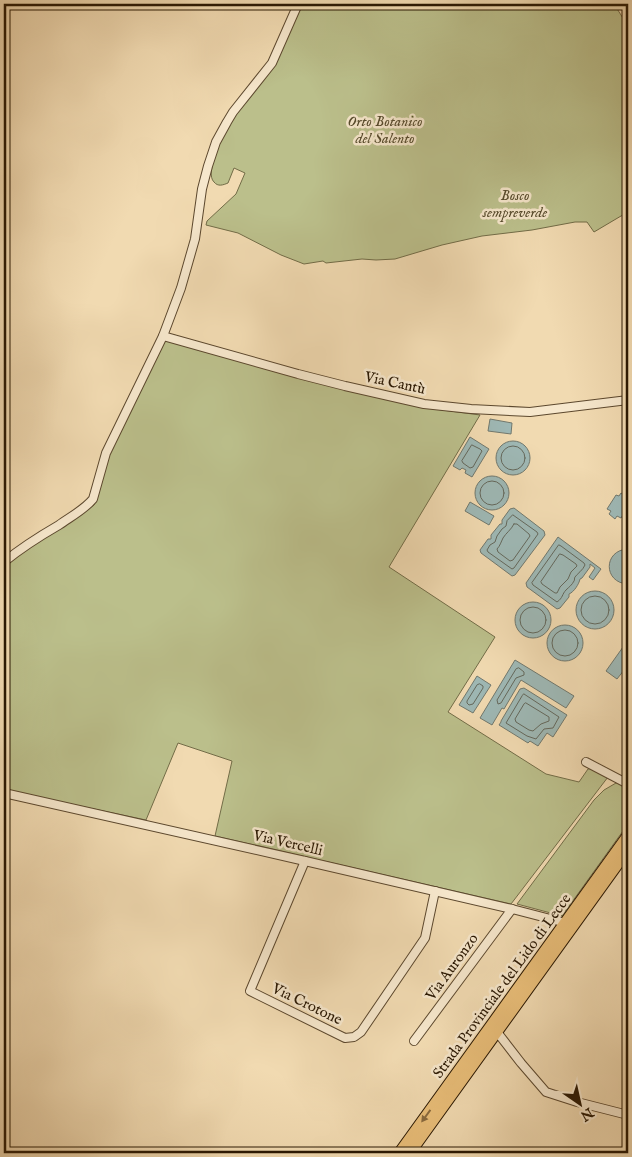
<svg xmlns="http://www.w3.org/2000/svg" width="632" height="1157" font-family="'IM FELL English',serif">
<rect width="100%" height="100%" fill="#f1dab1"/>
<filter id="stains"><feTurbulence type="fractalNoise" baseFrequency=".004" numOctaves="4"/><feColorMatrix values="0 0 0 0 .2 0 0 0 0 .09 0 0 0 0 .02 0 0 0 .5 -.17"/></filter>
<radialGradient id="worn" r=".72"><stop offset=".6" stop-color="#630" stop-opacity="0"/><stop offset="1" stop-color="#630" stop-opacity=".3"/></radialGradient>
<!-- green -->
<g fill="#bbbf8b" stroke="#726c47">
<path d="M301,4H614L628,26V213L621,216L594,232L587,222H575L532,230L482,236L442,245L395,259L376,260L362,259L326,263L323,261L304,264L281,255L238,233L206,225L207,221L236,194L245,173L234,168L228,183C223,185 218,187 214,182C204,173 224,132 230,122C238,110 248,100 255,88C271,60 286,32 301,4Z"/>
<path d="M166,340L420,407L480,415L389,567L495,637L448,712L546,774L579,782L588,769L593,768L608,777L511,904L215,836L232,761L178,743L146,820L4,790V567L32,545L94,505C98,489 105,474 107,458L162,343Z"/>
<polygon points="616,783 619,783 628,788 628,824 562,916 517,904 594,800 604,790"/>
</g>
<!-- water -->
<g fill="#9eb8b5" stroke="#70786e">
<polygon points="490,419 512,423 511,434 488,431"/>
<polygon points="470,437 489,449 472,477 465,473 466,470 462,468 460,470 453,466"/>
<circle cx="513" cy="458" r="17"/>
<circle cx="492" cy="493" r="17"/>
<polygon points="621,493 628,497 627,503 628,507 621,518 617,516 615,519 609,514 611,511 607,509 616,495 619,496"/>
<polygon points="470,502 494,516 489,525 465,511"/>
<polygon points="514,508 544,531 545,535 515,575 512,576 481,553 480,550 488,539 491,539 491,535 500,524 502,524 502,520 510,509"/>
<path d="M558,537L601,569L593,580L589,577L595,568L590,564V567L582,578L580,579C579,584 574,592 569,594V597L560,608L557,609L527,587L526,583Z"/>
<path d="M628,549V584C603,583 603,550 628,549Z"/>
<circle cx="595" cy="610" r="19"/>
<circle cx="533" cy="620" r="18"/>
<circle cx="565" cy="643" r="18"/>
<polygon points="628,640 628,665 617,679 606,671"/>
<polygon points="515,660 574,696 566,708 521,680 504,709 502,708 492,725 480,718"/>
<polygon points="477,676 491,685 473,713 459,705"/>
<polygon points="524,688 567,715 553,737 547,733 538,746 530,741 528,743 499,725 501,722 501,721 520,689"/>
</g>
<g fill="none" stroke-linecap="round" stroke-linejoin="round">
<!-- shore -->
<g stroke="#64685c" stroke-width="1">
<polygon points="472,445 480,449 482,451 473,467 470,468 463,463 462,461"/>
<circle cx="513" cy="458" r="12"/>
<circle cx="492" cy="493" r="12"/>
<polygon points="513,515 537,532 538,534 514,568 512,569 488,552 487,550 490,545 495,542 497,536 502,529 506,526 507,521"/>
<path d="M514,524H517L529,534L530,536L513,560L510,561L498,552L497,549C500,546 501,542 503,538C506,533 511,530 514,524Z"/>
<path d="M559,545L561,546L584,563L585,565C583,570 577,574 575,577C574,578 575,580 574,581C572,585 569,587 566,590C562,594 563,598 557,602L533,585L532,583Z"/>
<polygon points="560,554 563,555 576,564 577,566 571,572 568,579 560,587 557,593 555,593 542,584 541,582"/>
<circle cx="595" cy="610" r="14"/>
<circle cx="533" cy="620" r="13"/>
<circle cx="565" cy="643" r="13"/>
<polygon points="519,668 524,672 524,675 516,678 501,703 498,704 497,700 516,669"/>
<polygon points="480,684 483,686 483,688 473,704 469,705 467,703 467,701 477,685"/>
<polygon points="524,694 559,717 553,728 544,729 536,739 527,736 506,723 522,696"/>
<polygon points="526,703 549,717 549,721 541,724 533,731 529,730 516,722 515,719 524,704"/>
</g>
<defs>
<g id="minor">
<polyline points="625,4 628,9"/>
<polyline points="163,336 298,374 345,386 424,404 471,409 530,412 628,400"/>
<path d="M4,562C21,548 40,536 59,525C70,517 84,510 93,499L106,453L163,336L181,288L195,239L202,189L208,166L216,142L227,122L233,112L272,63L298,4"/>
<polyline points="586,762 628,784"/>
<polyline points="4,793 305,861 512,909 566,923"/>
<polyline points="305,861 250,991 345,1038 354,1037 361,1032 425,938 435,891"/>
<polyline points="497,1032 521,1063 546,1092 577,1102 628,1115"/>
<polyline points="414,1041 512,909"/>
</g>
<g id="major">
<polyline points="399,1153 628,835"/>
<polyline points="410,1153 628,850"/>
</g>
</defs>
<!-- minor casing -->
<use href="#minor" stroke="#5c482e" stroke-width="10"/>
<!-- major casing -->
<use href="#major" stroke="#2a1803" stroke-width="12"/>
<!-- minor -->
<use href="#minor" stroke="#f6e7cc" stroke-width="8"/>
<!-- major -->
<use href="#major" stroke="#e8bd78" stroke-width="10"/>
</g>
<!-- one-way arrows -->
<defs><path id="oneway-solid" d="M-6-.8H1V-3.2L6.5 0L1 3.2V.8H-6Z" transform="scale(1.25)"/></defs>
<use fill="#896a3e" href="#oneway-solid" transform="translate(426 1116) rotate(126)"/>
<g text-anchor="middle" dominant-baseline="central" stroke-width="5" stroke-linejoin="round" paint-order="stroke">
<!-- park labels -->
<g font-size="15" font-style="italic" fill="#564a2c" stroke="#f6e7cc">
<text x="385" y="121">Orto Botanico<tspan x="385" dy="17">del Salento</tspan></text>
<text x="515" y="195">Bosco<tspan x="515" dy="17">sempreverde</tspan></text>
</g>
<!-- street labels -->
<g font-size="15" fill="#2a1803" stroke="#f6e7cc">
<text transform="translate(395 383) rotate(12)">Via Cantù</text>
<text transform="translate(288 843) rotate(13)">Via Vercelli</text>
<text transform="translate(452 967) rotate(-54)">Via Auronzo</text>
<text transform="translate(502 986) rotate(-54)">Strada Provinciale del Lido di Lecce</text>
<text transform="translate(307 1004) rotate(26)">Via Crotone</text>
</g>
</g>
<!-- margin -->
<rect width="632" height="1157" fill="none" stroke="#f1dab1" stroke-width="20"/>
<rect x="5" y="5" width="622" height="1147" fill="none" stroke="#2a1803" stroke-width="2.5"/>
<rect x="10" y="10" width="612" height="1137" fill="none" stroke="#2a1803"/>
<!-- north arrow -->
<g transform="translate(580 1104) rotate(146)" stroke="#f6e7cc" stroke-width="4" paint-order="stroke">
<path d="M0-4L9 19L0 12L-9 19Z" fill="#2a1803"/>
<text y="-8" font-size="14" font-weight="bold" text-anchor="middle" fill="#2a1803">N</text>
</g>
<rect width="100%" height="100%" filter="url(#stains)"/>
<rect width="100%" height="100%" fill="url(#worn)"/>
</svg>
